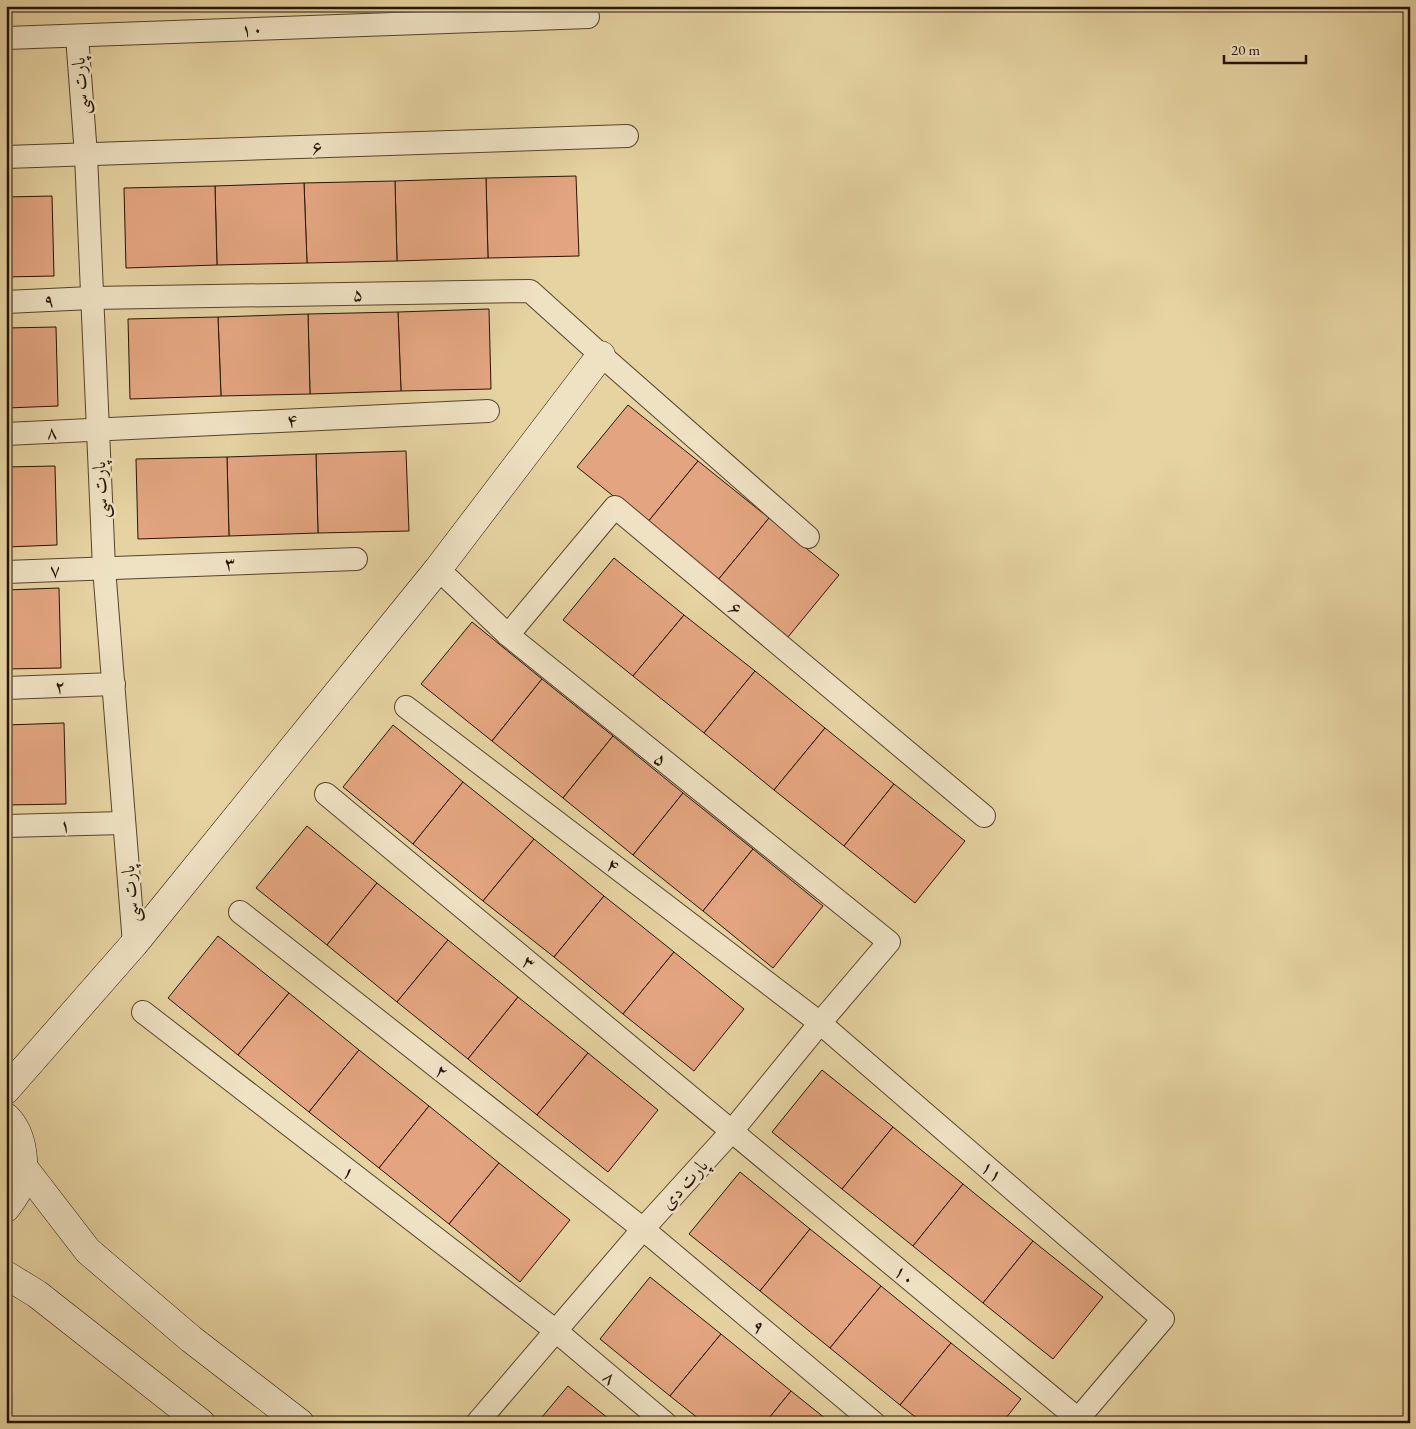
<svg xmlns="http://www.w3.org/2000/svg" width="1416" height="1429" font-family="'EB Garamond',Amiri,serif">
<rect width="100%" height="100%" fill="#e6d3a2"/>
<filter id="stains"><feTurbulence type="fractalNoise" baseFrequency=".004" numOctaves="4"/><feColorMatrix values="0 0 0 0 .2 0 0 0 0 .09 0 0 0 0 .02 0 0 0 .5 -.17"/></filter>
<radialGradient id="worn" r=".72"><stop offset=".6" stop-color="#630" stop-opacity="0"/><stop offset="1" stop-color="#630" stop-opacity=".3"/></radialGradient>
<!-- building -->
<g fill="#e3a581" stroke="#251402">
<polygon points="576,176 579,256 488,258 486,178"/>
<polygon points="486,178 488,258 397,261 395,181"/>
<polygon points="395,181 397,261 307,263 304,183"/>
<polygon points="304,183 307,263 217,265 215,186"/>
<polygon points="215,186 217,265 126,268 124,188"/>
<polygon points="52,196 54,276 6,277 6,197"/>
<polygon points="489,309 491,389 401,391 398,312"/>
<polygon points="398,312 401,391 310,394 308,314"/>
<polygon points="308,314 310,394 221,396 218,317"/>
<polygon points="218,317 221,396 130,399 128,319"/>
<polygon points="56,327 58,406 6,408 6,328"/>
<polygon points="628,405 698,461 647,523 577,467"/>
<polygon points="406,451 409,531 318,533 316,454"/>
<polygon points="316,454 318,533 229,536 227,457"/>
<polygon points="227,457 229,536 138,539 136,459"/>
<polygon points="698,461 769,518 718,580 647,523"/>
<polygon points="55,466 57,545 6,547 6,467"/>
<polygon points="769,518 839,575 788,637 718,580"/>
<polygon points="614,558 684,615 633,676 563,620"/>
<polygon points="59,588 61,668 6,669 6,590"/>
<polygon points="684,615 755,671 704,733 633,676"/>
<polygon points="472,622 542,679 492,741 421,684"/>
<polygon points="755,671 825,728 774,790 704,733"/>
<polygon points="542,679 613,736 563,798 492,741"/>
<polygon points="64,723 66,804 6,805 6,725"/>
<polygon points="393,725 463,782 413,844 343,787"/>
<polygon points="825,728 894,784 844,846 774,790"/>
<polygon points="613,736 683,793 633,855 563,798"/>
<polygon points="463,782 534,839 483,901 413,844"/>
<polygon points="894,784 965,841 915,903 844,846"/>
<polygon points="683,793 753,849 703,911 633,855"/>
<polygon points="307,826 377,883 327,945 256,888"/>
<polygon points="534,839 604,896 554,957 483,901"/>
<polygon points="753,849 823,906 773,968 703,911"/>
<polygon points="377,883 448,940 397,1002 327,945"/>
<polygon points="604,896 674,952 623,1014 554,957"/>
<polygon points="218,936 289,993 238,1055 168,998"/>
<polygon points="448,940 518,997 468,1059 397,1002"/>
<polygon points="674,952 744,1009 694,1071 623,1014"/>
<polygon points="289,993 359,1050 309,1112 238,1055"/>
<polygon points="518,997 588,1053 537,1115 468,1059"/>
<polygon points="359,1050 429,1106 379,1168 309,1112"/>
<polygon points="588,1053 658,1110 608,1172 537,1115"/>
<polygon points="822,1070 893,1127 842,1189 772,1132"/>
<polygon points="429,1106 499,1163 449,1224 379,1168"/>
<polygon points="893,1127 963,1184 913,1246 842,1189"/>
<polygon points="499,1163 570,1220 520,1282 449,1224"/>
<polygon points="740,1172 810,1229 760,1291 689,1234"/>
<polygon points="963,1184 1033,1241 983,1303 913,1246"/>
<polygon points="810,1229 881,1286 830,1348 760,1291"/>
<polygon points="1033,1241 1103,1297 1053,1359 983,1303"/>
<polygon points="650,1277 721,1334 670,1396 600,1339"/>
<polygon points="881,1286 951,1343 900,1405 830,1348"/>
<polygon points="721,1334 791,1391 765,1423 704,1423 670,1396"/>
<polygon points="951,1343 1021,1399 1002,1423 923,1423 900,1405"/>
<polygon points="568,1386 614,1423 537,1423"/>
<polygon points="791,1391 831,1423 765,1423"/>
</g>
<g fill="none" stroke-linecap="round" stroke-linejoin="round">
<defs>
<g id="street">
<polyline points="77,36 86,155 104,568 134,944"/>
<polyline points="6,38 588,17 585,6"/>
<polyline points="6,157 627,136"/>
<polyline points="6,302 91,298 530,291 601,355 808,537"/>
<polyline points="6,434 488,411"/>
<polyline points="438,569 508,635 889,942 820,1023 732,1131 643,1229 477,1423"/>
<polyline points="6,572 356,559"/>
<polyline points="508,635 615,507 984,816"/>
<polyline points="6,688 114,684"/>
<polyline points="326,794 1078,1419 1163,1319 820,1023 406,707"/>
<polyline points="6,826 124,823"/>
<polyline points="240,912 643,1229 874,1423"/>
<polyline points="143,1012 556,1331 665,1423"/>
</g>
<g id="secondary">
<polyline points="6,1090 134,944 438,569 601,355"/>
<path d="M6,1117C24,1134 28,1170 17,1192C14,1197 10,1203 6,1208"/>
<polyline points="24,1168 88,1251 191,1339 300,1423"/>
<polyline points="6,1275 37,1294 201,1423"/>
</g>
</defs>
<!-- street casing -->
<use href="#street" stroke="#55442a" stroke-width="24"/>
<!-- secondary casing -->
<use href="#secondary" stroke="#251402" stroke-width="29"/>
<!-- street -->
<use href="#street" stroke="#efe2c3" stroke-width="22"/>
<!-- secondary -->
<use href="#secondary" stroke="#efe2c3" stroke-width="28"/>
</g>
<g text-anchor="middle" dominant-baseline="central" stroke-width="5" stroke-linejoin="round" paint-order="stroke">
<!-- street labels -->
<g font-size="19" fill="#251402" stroke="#efe2c3">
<text transform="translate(252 29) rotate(-2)">۱۰</text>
<text transform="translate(80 86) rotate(-94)">پارت سی</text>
<text transform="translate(317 147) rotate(-2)">۶</text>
<text transform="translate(358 294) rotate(-1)">۵</text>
<text transform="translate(49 300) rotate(-3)">۹</text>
<text transform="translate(292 420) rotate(-3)">۴</text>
<text transform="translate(52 432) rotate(-3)">۸</text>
<text transform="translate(100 490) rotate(-93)">پارت سی</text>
<text transform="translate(230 563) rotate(-2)">۳</text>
<text transform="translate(55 570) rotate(-2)">۷</text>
<text transform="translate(736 608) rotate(40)">۶</text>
<text transform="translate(60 686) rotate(-2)">۲</text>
<text transform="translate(661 759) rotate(39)">۵</text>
<text transform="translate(65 825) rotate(-2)">۱</text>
<text transform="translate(613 865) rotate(37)">۴</text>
<text transform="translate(130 894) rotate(-95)">پارت سی</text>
<text transform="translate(529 962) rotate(40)">۳</text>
<text transform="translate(442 1071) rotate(38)">۲</text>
<text transform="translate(992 1171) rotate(41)">۱۱</text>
<text transform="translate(349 1172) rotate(38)">۱</text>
<text transform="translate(684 1184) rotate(-48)">پارت دی</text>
<text transform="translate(905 1275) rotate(40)">۱۰</text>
<text transform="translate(759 1326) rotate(40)">۹</text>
<text transform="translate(610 1377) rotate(40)">۸</text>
</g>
</g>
<!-- margin -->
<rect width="1416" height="1429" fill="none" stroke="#e6d3a2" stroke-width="25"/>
<rect x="8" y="8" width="1401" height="1414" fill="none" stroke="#251402" stroke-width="2.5"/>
<rect x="12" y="12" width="1391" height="1404" fill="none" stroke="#251402"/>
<!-- scale -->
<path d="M1224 55v8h82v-8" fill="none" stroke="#251402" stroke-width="2.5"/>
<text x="1231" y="55" font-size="15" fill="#251402" stroke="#efe2c3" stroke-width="4" paint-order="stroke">20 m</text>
<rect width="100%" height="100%" filter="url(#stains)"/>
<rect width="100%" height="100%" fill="url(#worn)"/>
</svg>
